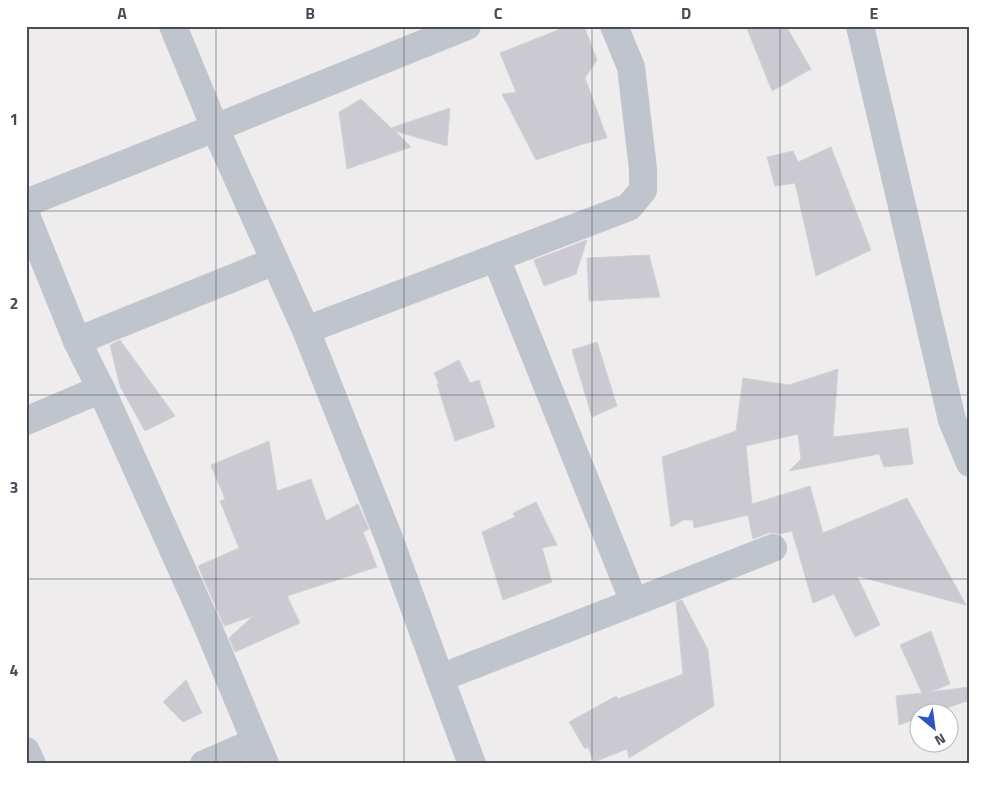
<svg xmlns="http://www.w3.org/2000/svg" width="996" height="790" font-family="'Titillium Web',sans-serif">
<rect width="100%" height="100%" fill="#eeecec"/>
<!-- building -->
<g fill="#cacad0" stroke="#d1d1d7">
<polygon points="568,26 584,26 597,60 585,78 607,138 583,144 536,160 502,94 516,92 500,53"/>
<polygon points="746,26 786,26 811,69 772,91"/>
<polygon points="361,99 391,128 450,108 447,146 395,131 411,147 347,169 339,112"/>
<polygon points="831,147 871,250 816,276 795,183 775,186 767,157 793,151 798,162"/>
<polygon points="587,240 576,274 544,286 534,260"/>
<polygon points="649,255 660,297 589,301 587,258"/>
<polygon points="120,340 175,416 145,431 120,386 110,345"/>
<polygon points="597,342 617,406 592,417 572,350"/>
<polygon points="459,360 470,383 479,380 495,427 455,441 437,384 439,384 434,373"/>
<polygon points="838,369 833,437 908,428 913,464 884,467 879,454 789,471 801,459 798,434 746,446 752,504 810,486 823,533 907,498 966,605 857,576 880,625 855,637 834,594 813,603 792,531 779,534 775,533 768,533 753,539 748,515 694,528 693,520 685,520 685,519 671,527 662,457 736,431 743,378 789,385"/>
<polygon points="269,441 277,491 311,479 326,521 358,504 369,529 363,532 377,567 287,596 300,623 235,652 229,638 253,616 224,626 198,566 239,548 220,501 225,499 211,465"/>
<polygon points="536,502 557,545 542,548 552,582 503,600 482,532 515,517 513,513"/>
<polygon points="682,600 708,650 714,706 629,758 627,749 594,762 588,747 585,749 569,722 616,696 618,699 683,674 676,602"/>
<polygon points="931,631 950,684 930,692 970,687 970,700 935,712 918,712 918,718 899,725 896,696 922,693 900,645"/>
<polygon points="186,680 202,713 183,722 163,702"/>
</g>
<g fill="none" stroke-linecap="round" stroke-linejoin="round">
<!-- street -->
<g stroke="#bfc4cd" stroke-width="28">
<polyline points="173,26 215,128 306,330 390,541 440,678 472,764"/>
<polyline points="860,26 952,420 970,463"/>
<polyline points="26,203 215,128 467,26"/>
<polyline points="26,215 77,341 101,389 207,625 265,764"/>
<polyline points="496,258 634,602"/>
<polyline points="306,330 629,207 643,190 643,169 631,67 614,26"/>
<polyline points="77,341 275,261"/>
<polyline points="26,421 101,389"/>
<polyline points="440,678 773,548"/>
<polyline points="26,751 32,764"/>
<polyline points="204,764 255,742"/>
</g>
</g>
<!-- grid -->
<path fill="none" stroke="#474c57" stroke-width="1" stroke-opacity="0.55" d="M216,26V764M404,26V764M592,26V764M780,26V764M26,211H970M26,395H970M26,579H970"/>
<!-- border -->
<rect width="996" height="790" fill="none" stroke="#ffffff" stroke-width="55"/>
<!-- north arrow -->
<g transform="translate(934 728) rotate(151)"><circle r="24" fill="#ffffff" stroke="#b5b7bc"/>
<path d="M0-4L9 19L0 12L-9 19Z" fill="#2e54c6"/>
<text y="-8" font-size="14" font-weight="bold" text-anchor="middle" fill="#474c57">N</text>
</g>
<rect x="28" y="28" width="940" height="734" fill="none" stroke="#474c57" stroke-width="2"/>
<g font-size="16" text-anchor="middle" font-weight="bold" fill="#474c57">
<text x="122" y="19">A</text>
<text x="310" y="19">B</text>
<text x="498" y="19">C</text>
<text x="686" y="19">D</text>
<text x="874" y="19">E</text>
<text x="14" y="125">1</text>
<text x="14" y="309">2</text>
<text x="14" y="493">3</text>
<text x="14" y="676">4</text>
</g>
</svg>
